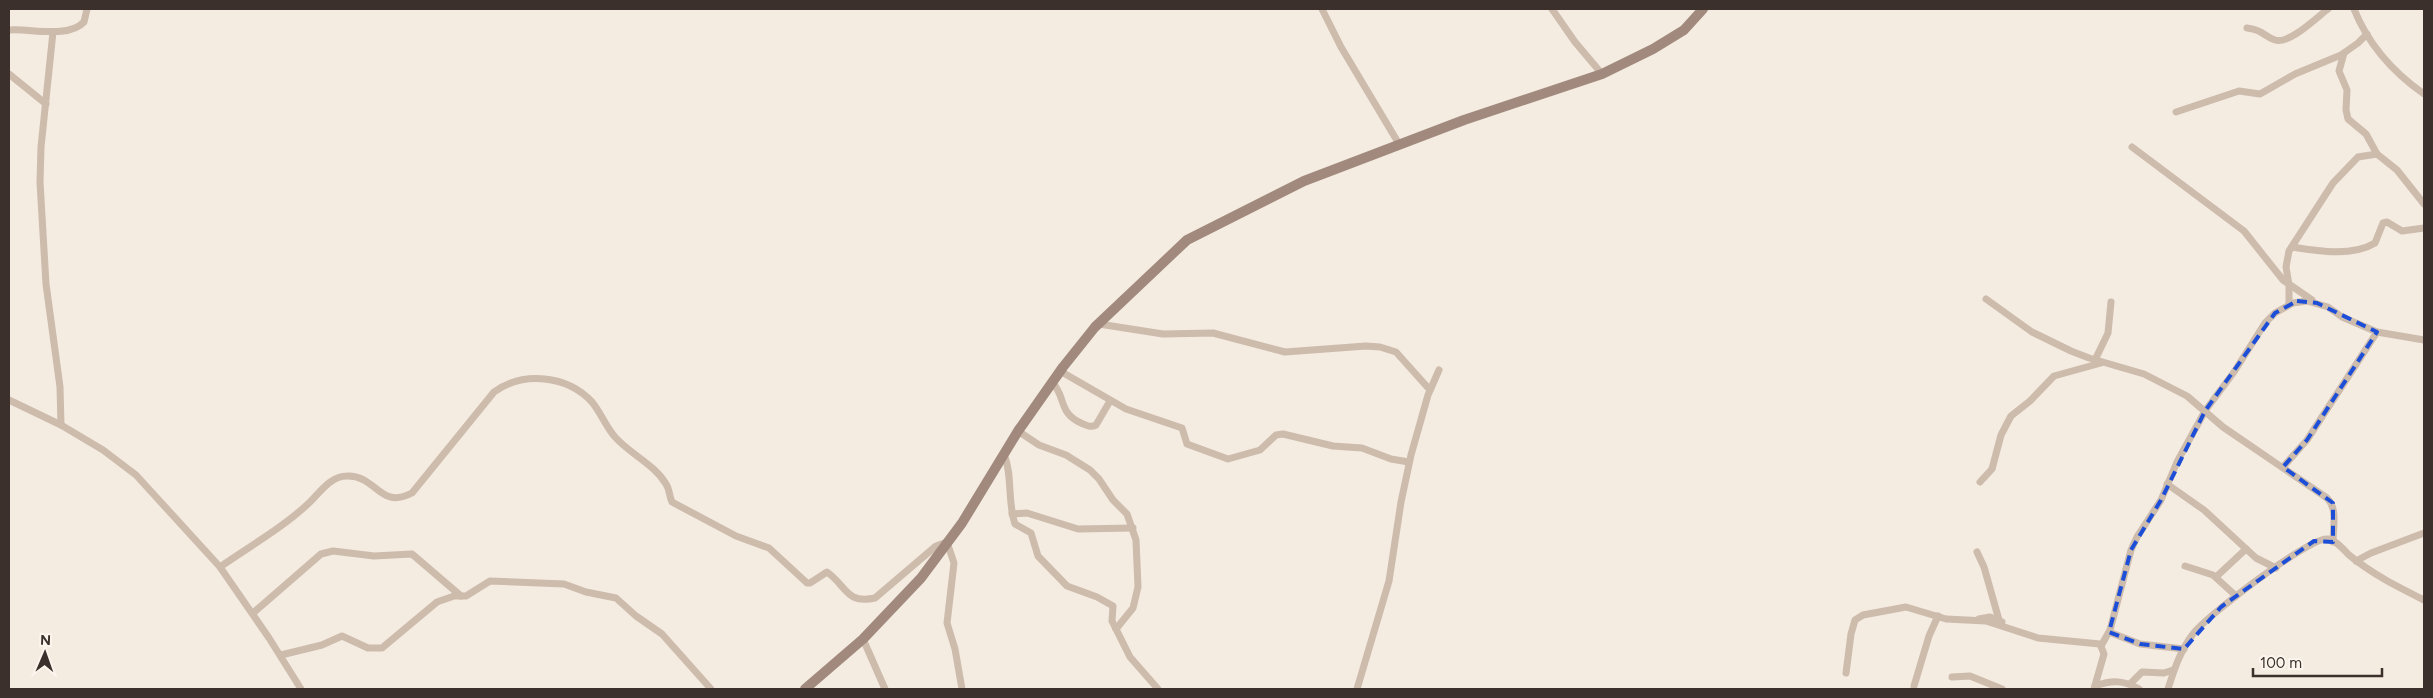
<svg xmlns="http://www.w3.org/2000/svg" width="2433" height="698" font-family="Figtree,sans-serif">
<rect width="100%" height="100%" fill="#f4ebe1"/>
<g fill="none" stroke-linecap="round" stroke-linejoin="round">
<!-- street -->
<g stroke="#cdbbac" stroke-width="7">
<polyline points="1322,9 1341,47 1399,144"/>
<polyline points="1552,9 1575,42 1602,74"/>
<path d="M2354,9C2368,44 2394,73 2424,94"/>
<path d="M2247,28C2264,30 2263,36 2275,40C2289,45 2317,17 2328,9"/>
<path d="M9,30C29,28 68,39 84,22L87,9"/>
<polyline points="53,32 41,147 40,182 46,284 60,387 61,425"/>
<polyline points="2344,53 2339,71 2347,90 2346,110 2348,119 2366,134 2377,154 2397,170 2424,204"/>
<polyline points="9,74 46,104"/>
<polyline points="2176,112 2239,91 2260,94 2295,74 2341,55 2358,43 2367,34"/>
<polyline points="2132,147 2244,231 2283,280 2312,300"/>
<path d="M2292,247C2317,251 2352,257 2375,243L2383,223L2387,222L2402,231L2424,228"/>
<path d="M1986,299L2032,332L2071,351L2089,358L2144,374L2187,396L2223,427L2327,498C2338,509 2333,527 2333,542"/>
<polyline points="2289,304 2289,285 2286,267 2289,251 2333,183 2358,157 2377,154"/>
<polyline points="1099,324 1163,334 1213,333 1285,352 1366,346 1380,347 1396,352 1430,390"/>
<polyline points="2095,360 2108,333 2111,302"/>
<polyline points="1060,371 1126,409 1182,428 1187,444 1228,459 1260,450 1276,435 1283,434 1333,446 1362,448 1391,459 1409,462"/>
<path d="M1052,382C1066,396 1058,413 1081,423C1086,425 1090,428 1096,425L1110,401"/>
<polyline points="9,400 61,425 103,450 136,475 220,567 269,638 301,689"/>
<polyline points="1018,431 1039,445 1066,455 1090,470 1099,479 1113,500 1127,514 1136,540 1138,587 1133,608 1116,629"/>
<path d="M1004,454C1013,476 1007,501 1015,524L1031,533L1038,556L1067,586L1097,597L1113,606L1112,621L1130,657L1158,689"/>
<polyline points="2283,467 2307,440 2377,332"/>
<polyline points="1980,482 1992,469 2001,435 2011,416 2030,401 2054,376 2101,363"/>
<polyline points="2167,484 2204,510 2256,558 2276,568"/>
<polyline points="1012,514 1027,513 1078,529 1133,528"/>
<polyline points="1977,552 1984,567 1999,620"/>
<polyline points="2356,561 2371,553 2424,533"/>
<polyline points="2185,566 2213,575 2236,596"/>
<path d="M220,567C250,546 284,527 310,502C321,491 331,476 347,476C377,475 379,510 412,493L494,392C523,371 567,375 592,402C601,413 606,427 615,437C630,454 654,464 666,484C670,490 669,496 672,502L736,536L769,548L807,583H810L827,572C847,586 845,604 875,598L936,546L947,542L954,563L947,623L955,649L962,689"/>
<polyline points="2216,577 2246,549"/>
<polyline points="253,613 321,554 333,551 374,556 412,554 461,596"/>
<polyline points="1979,619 1990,617 2002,622"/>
<polyline points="2109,632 2140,644 2184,649"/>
<polyline points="863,639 885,689"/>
<polyline points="2101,646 2110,630 2131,550 2137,537 2161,500 2177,462 2205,411 2234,372 2265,323 2275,313 2293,303 2307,301 2328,307 2342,317 2377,332 2424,340"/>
<polyline points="281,655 322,645 342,636 368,648 382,648 437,602 454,596 466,596 490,581 564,584 586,592 616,598 636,616 662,634 711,689"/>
<polyline points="1846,673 1851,634 1855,620 1863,615 1906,607 1946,619 1986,621 2038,638 2100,644 2104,654 2094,689"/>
<polyline points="1952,677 1970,676 2002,689"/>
<polyline points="2130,684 2142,672 2164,673 2173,670"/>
<polyline points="1914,686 1929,636 1938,616"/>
<path d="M2095,686C2112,680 2124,680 2139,689"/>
<polyline points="1357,689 1389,581 1401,502 1411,455 1428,395 1439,370"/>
<path d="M2168,689C2174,670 2180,651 2193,634C2205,617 2312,535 2328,539C2336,540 2344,550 2349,555C2372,574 2398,587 2424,600"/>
</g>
<!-- secondary -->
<polyline stroke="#a18a7d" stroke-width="10" points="805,689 863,639 921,578 962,523 1018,431 1063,367 1095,327 1187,240 1304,181 1464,120 1602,74 1653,49 1684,30 1703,9"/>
</g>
<!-- marked area -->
<path fill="none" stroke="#1d4ed8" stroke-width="4" stroke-dasharray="10 6" stroke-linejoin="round" d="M2297,301L2317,303L2377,332L2307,440L2283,467L2333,503V542L2314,541L2221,607L2184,649L2140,644L2109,632L2131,550L2161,500L2205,411L2275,313Z"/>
<!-- border -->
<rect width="2433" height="698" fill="none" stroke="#3b302b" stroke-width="20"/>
<!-- north arrow -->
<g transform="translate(45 653) rotate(2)" stroke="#fbf5ee" stroke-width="4" paint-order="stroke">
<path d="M0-4L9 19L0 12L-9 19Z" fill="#3b302b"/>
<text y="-8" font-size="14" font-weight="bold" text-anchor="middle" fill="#3b302b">N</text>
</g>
<!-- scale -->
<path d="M2253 668v8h129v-8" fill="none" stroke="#3b302b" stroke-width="2.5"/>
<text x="2260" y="668" font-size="15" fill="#3b302b" stroke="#fbf5ee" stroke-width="4" paint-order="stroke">100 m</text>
</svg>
